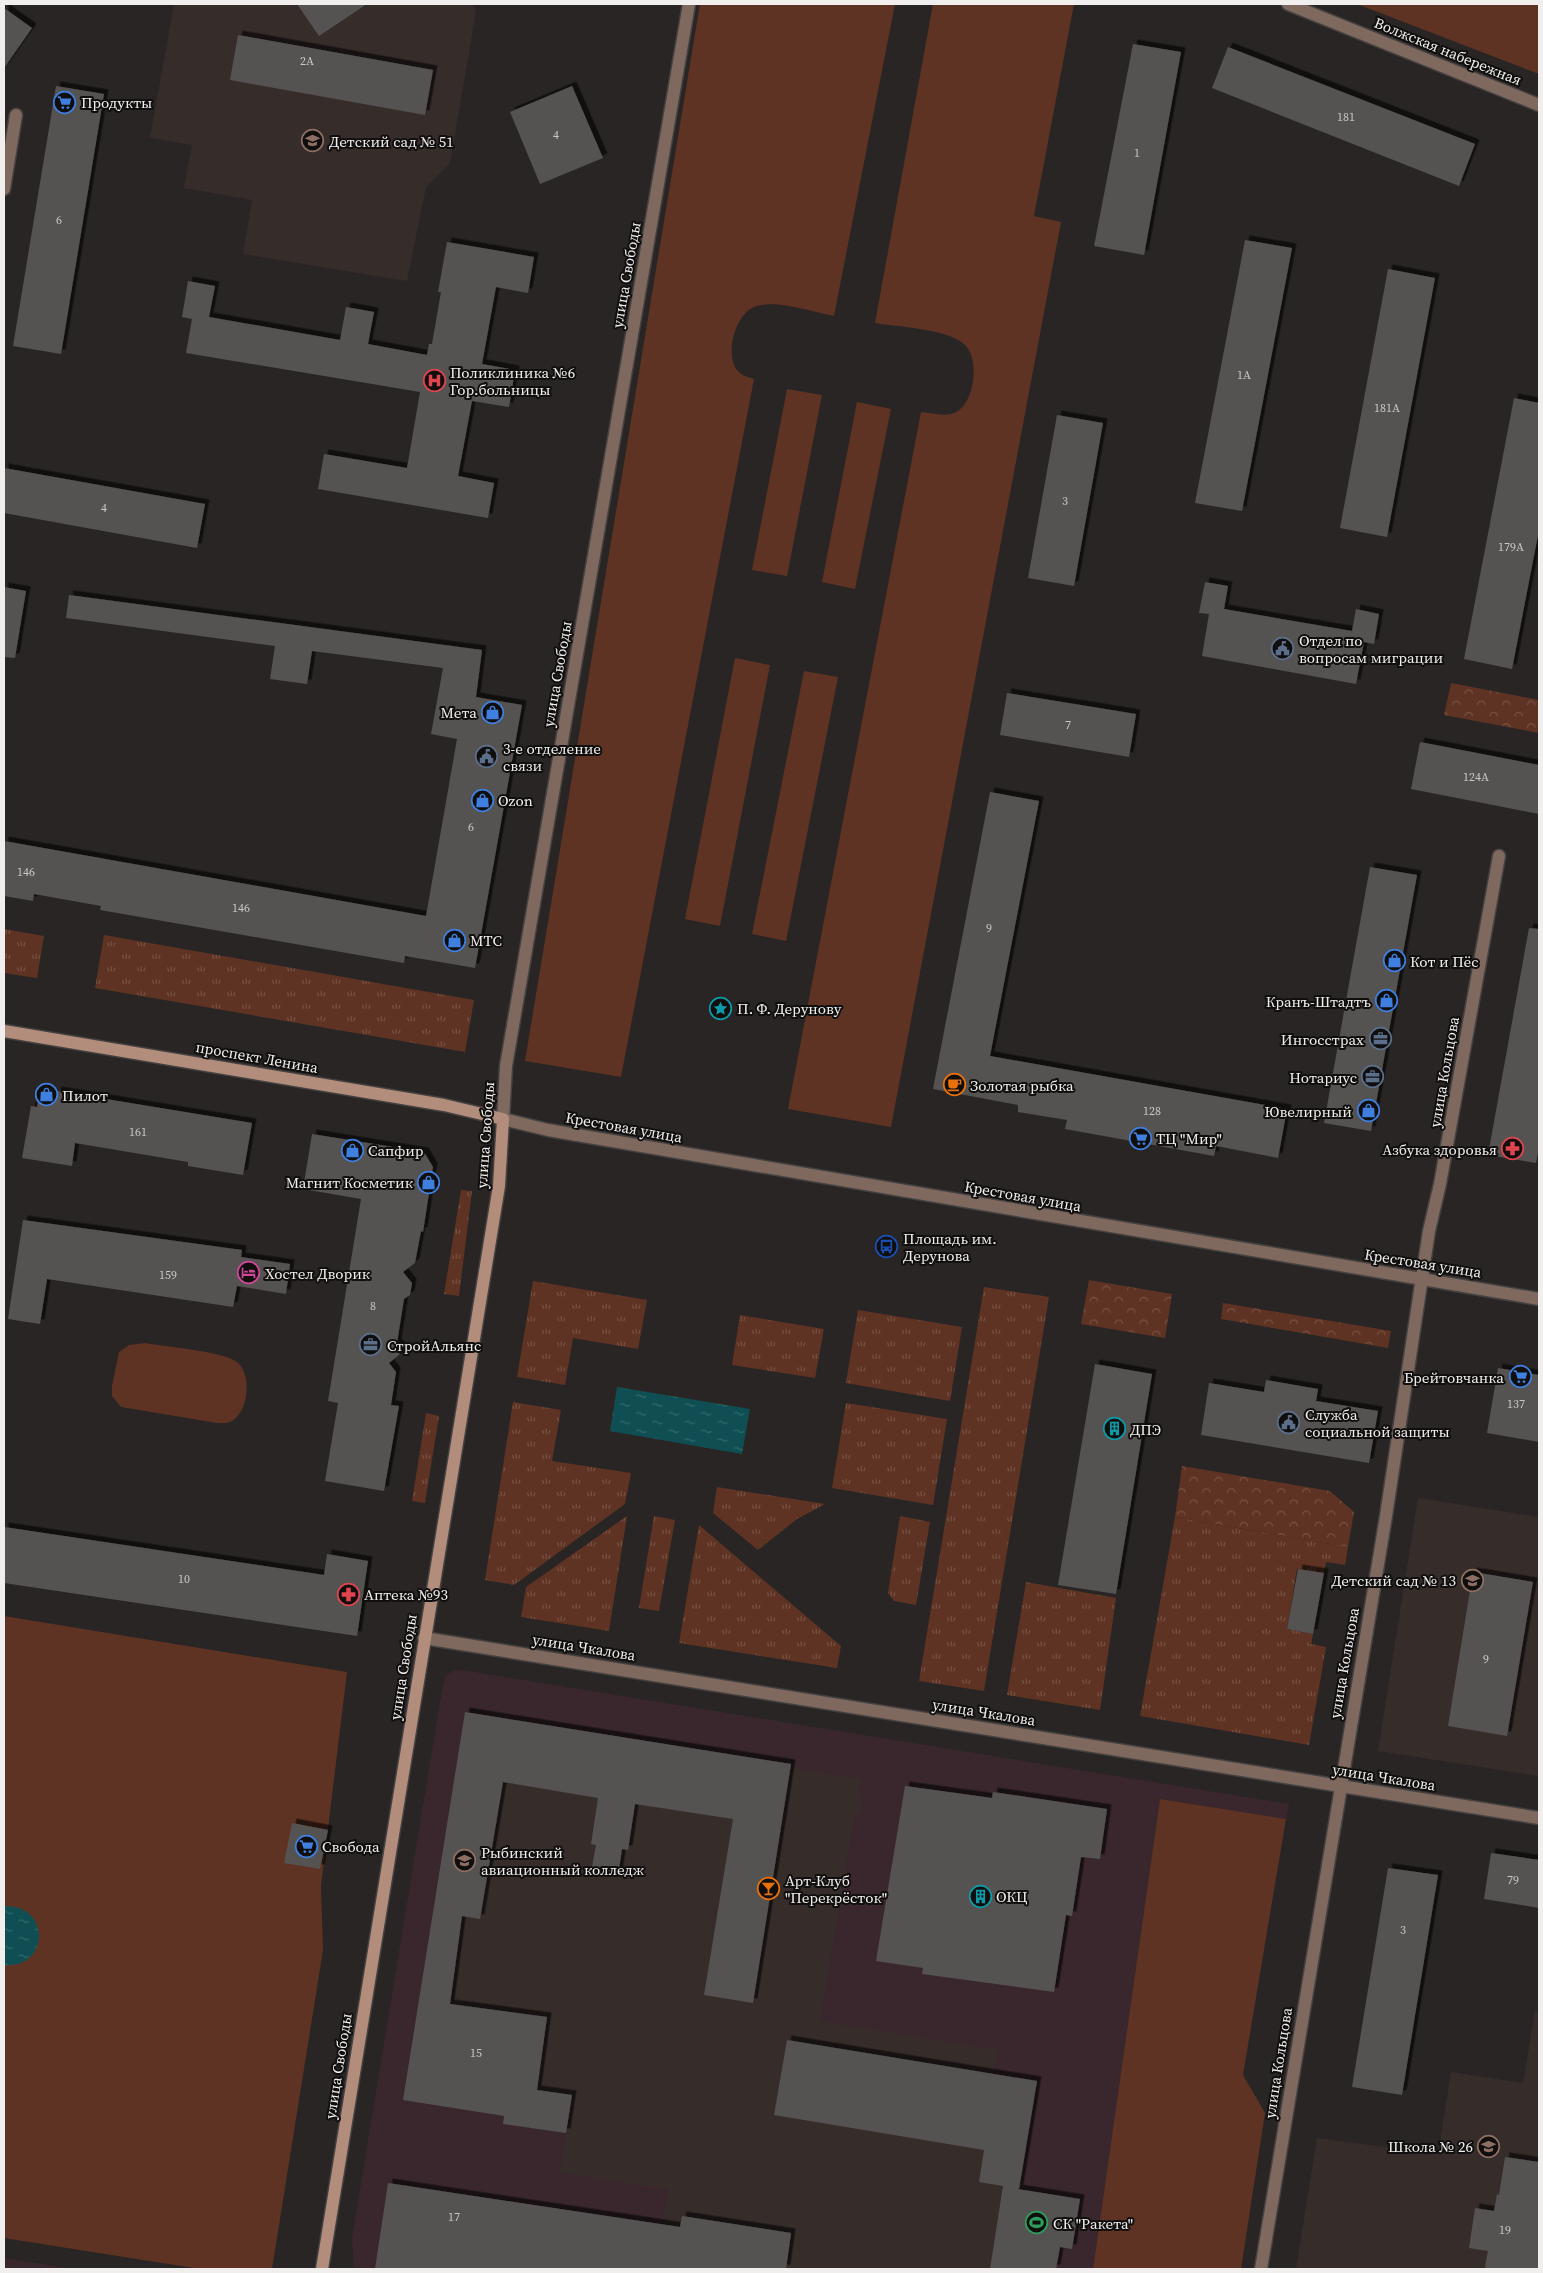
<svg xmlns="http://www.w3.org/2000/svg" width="1543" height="2273" font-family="'Source Serif 4',serif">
<defs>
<pattern id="grass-tufts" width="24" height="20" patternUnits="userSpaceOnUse" patternTransform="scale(1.25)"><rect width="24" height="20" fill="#5f3323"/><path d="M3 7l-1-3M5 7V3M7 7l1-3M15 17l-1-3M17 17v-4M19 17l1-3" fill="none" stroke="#765143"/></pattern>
<pattern id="forest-crowns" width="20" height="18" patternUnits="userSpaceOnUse" patternTransform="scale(1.25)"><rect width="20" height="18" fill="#5f3323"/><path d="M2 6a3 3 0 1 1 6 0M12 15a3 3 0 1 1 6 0" fill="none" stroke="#765143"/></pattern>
<pattern id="water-ripples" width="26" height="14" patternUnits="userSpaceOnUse" patternTransform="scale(1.25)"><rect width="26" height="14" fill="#0f4f53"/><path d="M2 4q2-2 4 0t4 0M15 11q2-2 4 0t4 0" fill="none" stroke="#32696c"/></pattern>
<filter id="shadow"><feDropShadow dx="4.5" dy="-4.5" stdDeviation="0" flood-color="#0009"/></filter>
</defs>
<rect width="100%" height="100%" fill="#282524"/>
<!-- commercial -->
<g fill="#3a272e">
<polygon points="462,1670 1289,1804 1286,1819 1160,1799 1093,2269 354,2269 352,2238 443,1684 446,1675 453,1671"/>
<polygon points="4,2258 73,2269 4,2269"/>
</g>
<!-- built -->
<g fill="#362d2a">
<polygon points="174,4 473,4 476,12 450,163 426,187 407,281 243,254 252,200 184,188 192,145 150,138"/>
<polygon points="1418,1498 1539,1517 1539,1776 1378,1751"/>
<polygon points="465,1712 791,1764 791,1768 861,1779 857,1798 862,1799 860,1813 855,1813 820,2021 997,2050 993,2074 1037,2081 1019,2189 1080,2199 1072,2249 1060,2248 1056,2269 644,2269 648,2243 659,2245 668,2189 560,2173 566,2133 503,2124 504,2116 403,2100"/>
<polygon points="1535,2011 1539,2012 1539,2269 1296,2269 1317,2138 1438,2154 1451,2072 1523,2083"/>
</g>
<!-- grass -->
<g fill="url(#grass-tufts)">
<polygon points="4,929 44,936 37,978 4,973"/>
<polygon points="104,935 474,1000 465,1052 95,988"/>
<polygon points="461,1190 472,1191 459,1296 444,1294"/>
<polygon points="533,1281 647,1300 638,1349 573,1338 565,1385 517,1377"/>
<polygon points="984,1287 1049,1297 984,1691 919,1681"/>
<polygon points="858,1310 962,1327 950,1401 846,1383"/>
<polygon points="740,1315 824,1329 815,1378 732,1365"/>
<polygon points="513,1402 561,1410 552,1461 631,1473 625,1504 514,1585 485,1580"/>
<polygon points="846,1403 947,1419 933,1505 832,1488"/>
<polygon points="426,1413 439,1416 425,1503 412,1501"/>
<polygon points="717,1487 825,1504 797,1519 758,1550 713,1513"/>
<polygon points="627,1516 609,1631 521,1617 526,1587"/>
<polygon points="654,1516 675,1520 659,1611 639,1608"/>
<polygon points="900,1516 930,1522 916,1605 894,1601 888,1593"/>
<polygon points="1175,1517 1348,1547 1345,1565 1326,1562 1324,1573 1297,1569 1287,1629 1313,1634 1311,1644 1326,1647 1309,1745 1140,1716"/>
<polygon points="699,1525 841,1646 837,1668 679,1643"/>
<polygon points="1026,1582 1116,1598 1100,1710 1007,1695"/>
</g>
<!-- forest -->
<g fill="url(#forest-crowns)">
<polygon points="1451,683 1539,700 1539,733 1444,715"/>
<polygon points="1089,1280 1172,1294 1165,1338 1081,1324"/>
<polygon points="1223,1303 1391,1331 1388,1348 1221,1319"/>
<polygon points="1182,1466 1330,1491 1354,1512 1348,1547 1175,1517"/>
</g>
<!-- park -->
<g fill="#5f3323">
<path d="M700,4H895L834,316C813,312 776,300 757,306C736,311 724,353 737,370C741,375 747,377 754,379L621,1077L525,1061Z"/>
<path d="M933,4H1074L1034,216L1061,222L891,1127L788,1109L921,412C933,413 948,418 958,411C975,399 980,358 964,344C947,329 899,327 875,323Z"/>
<polygon points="1357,4 1539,4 1539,74"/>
<polygon points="787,389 822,395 787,576 752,570"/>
<polygon points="857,402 891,409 855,589 822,582"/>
<polygon points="735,658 770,665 720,926 685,919"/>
<polygon points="804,671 838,677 786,941 752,934"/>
<path d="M145,1343C165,1347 223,1351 237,1362C252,1374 249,1411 232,1421C227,1424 222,1423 217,1423L121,1407L112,1396V1386L119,1352L129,1345Z"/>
<polygon points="4,1616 347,1672 321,1886 323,1950 272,2269 200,2269 4,2238"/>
<polygon points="1160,1799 1286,1819 1243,2075 1265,2113 1241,2269 1093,2269"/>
</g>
<!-- water -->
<g fill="url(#water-ripples)">
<polygon points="617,1387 750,1409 742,1454 610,1431"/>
<path d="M4,1906C51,1904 50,1969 4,1965Z"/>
</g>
<!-- building -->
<g fill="#555251" filter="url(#shadow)">
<polygon points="297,4 367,4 319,36"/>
<polygon points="4,8 32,28 4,68"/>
<polygon points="238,35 433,70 425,115 230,80"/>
<polygon points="1133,44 1181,52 1144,255 1094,246"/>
<polygon points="1228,47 1475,144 1459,186 1212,88"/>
<polygon points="56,86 104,94 61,354 13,346"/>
<polygon points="572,86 603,158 540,184 510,112"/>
<polygon points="1245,240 1292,248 1242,511 1195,503"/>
<polygon points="447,242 534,257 528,293 496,287 482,364 515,370 509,407 472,401 458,476 494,483 488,518 318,489 324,454 407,468 420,392 186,353 192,319 182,317 188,281 215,286 209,317 340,340 346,307 374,312 368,344 427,355 429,344 432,344 441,292 438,292"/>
<polygon points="1388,269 1435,278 1387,537 1340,528"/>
<polygon points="1514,398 1539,403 1539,530 1512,669 1464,659"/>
<polygon points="1057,415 1103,423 1074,586 1028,578"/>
<polygon points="4,468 205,504 197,548 4,513"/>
<polygon points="1205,582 1228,586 1224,609 1352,631 1356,609 1379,614 1374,644 1364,642 1356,684 1202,656 1209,614 1199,613"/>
<polygon points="4,587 26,591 15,658 4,657"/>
<polygon points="69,595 482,650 476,697 522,705 475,968 405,956 404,963 100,910 101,906 34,894 33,901 4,896 4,841 426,916 457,739 431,734 443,668 312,651 307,684 270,679 275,646 66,618"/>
<polygon points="1007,693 1136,714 1129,757 1000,735"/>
<polygon points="1420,742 1539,765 1539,814 1411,789"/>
<polygon points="990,792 1039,801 990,1056 1287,1109 1278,1158 1216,1146 1214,1156 1065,1129 1067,1120 1018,1112 1018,1105 933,1089"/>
<polygon points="1370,867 1417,875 1371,1131 1324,1123"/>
<polygon points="1529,928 1539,929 1539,1147 1536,1163 1488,1155"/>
<polygon points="57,1091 252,1123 243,1175 188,1166 188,1162 75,1143 72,1166 22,1158 31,1106 37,1107 39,1095 56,1098"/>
<polygon points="312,1134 424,1152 433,1167 423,1232 421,1231 415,1263 403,1272 412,1283 410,1295 404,1299 397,1343 401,1347 399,1355 389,1363 396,1372 391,1405 399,1406 384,1491 325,1481 338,1403 328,1401 361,1199 303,1189"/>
<polygon points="23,1220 242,1250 241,1257 290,1264 286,1294 237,1286 233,1307 47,1279 40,1324 8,1319"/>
<polygon points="1095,1364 1152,1374 1116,1594 1058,1585"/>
<polygon points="1498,1368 1539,1375 1539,1442 1487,1433"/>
<polygon points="1266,1380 1318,1389 1316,1401 1378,1411 1369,1463 1201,1435 1209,1383 1264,1392"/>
<polygon points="4,1527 324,1575 327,1554 368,1561 357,1636 4,1583"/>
<polygon points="1298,1569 1324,1573 1313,1634 1287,1629"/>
<polygon points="1473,1572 1533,1582 1507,1736 1448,1726"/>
<polygon points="465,1712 791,1764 753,2003 704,1995 733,1819 635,1804 628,1850 622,1849 618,1876 591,1872 596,1845 591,1844 598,1798 503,1782 480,1919 462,1916 450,2004 547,2017 537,2090 572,2095 566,2133 503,2124 504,2116 403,2100"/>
<polygon points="905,1786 992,1798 993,1792 1107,1809 1100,1859 1081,1857 1072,1916 1066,1915 1054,1992 922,1974 923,1968 876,1961"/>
<polygon points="292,1823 328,1830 320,1869 284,1863"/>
<polygon points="1491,1853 1539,1860 1539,1908 1484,1899"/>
<polygon points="1388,1868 1438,1875 1402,2095 1352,2087"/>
<polygon points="787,2040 1037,2081 1019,2189 1011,2188 1080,2199 1072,2249 1060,2247 1056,2269 990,2269 1003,2186 979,2182 984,2150 774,2115"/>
<polygon points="1505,2157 1539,2162 1539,2269 1488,2269 1485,2267 1488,2251 1469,2248 1475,2208 1494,2211 1497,2194 1499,2195"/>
<polygon points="388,2183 680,2227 682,2216 791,2233 786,2269 375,2269"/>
</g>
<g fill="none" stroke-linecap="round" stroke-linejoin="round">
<defs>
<g id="minor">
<polyline points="4,189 16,115"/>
<polyline points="1261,2269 1386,1516 1429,1231 1440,1184 1499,856"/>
</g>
<g id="tertiary">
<polyline points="689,4 506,1066 503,1119 548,1130 1539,1299"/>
<polyline points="1288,4 1539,105"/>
<polyline points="424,1638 1539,1818"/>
</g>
<polyline id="secondary" points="4,1031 444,1105 503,1119 499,1186 322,2269"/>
</defs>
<!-- minor casing -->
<use href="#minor" stroke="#444140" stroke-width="15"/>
<!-- tertiary casing -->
<use href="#tertiary" stroke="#444140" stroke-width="15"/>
<!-- secondary casing -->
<use href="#secondary" stroke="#444140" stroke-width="15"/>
<!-- minor -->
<use href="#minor" stroke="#7f685e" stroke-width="12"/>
<!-- tertiary -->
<use href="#tertiary" stroke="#7f685e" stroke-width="12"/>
<!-- secondary -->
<use href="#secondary" stroke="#b28d7c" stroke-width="12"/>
</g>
<!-- icons -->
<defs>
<symbol id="supermarket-ring" viewBox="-11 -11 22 22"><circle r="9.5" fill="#100f0e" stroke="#3f7fe0" stroke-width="1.5"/><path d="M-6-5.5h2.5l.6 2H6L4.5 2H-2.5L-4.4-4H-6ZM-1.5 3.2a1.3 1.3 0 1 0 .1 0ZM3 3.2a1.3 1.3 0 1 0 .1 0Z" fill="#3f7fe0"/></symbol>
<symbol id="school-ring" viewBox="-11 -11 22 22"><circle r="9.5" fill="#100f0e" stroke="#8d6e63" stroke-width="1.5"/><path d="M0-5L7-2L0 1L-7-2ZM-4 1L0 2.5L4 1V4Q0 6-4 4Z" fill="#8d6e63"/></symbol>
<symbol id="hospital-ring" viewBox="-11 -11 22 22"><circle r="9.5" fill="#100f0e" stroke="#e0444e" stroke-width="1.5"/><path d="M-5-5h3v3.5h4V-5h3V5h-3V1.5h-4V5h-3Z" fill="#e0444e"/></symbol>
<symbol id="civic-ring" viewBox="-11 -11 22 22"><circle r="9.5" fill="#100f0e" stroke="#5c6f8a" stroke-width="1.5"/><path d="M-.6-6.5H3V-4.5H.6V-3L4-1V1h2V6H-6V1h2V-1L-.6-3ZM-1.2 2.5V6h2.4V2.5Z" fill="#5c6f8a"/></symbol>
<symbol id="shop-ring" viewBox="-11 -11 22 22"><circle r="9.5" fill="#100f0e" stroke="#3f7fe0" stroke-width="1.5"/><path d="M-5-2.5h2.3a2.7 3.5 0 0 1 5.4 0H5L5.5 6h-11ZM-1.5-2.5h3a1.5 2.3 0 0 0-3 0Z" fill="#3f7fe0"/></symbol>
<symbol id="sight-ring" viewBox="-11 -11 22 22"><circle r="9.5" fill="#100f0e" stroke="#0f9aa8" stroke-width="1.5"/><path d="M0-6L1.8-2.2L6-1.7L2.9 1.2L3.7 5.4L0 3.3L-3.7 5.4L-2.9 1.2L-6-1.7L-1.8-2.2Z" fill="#0f9aa8"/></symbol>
<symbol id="office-ring" viewBox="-11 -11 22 22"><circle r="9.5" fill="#100f0e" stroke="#5c6f8a" stroke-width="1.5"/><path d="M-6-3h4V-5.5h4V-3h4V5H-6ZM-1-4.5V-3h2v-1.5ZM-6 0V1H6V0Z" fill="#5c6f8a"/></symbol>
<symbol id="cafe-ring" viewBox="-11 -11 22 22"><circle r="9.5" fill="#100f0e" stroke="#e8710a" stroke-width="1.5"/><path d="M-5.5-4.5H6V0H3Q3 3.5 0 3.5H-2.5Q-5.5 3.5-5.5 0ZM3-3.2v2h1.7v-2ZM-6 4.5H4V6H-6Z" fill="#e8710a"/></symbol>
<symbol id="pharmacy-ring" viewBox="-11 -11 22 22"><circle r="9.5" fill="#100f0e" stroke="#e0444e" stroke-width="1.5"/><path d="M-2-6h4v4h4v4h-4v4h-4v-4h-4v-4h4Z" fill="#e0444e"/></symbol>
<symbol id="bus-ring" viewBox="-11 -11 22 22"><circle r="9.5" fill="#100f0e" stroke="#1a4fb4" stroke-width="1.5"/><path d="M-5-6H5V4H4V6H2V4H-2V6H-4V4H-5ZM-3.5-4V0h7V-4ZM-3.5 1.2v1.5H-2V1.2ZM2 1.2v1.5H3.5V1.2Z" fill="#1a4fb4"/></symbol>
<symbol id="hotel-ring" viewBox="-11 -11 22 22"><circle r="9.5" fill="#100f0e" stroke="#d1479c" stroke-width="1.5"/><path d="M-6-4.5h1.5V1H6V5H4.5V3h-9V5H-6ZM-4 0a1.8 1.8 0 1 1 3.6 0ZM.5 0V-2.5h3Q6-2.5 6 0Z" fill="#d1479c"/></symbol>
<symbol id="building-ring" viewBox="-11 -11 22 22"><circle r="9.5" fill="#100f0e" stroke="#0f9aa8" stroke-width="1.5"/><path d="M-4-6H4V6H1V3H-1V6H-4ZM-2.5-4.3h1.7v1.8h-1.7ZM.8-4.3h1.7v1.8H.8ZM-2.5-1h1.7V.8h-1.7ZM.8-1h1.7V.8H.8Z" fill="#0f9aa8"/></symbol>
<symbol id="university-ring" viewBox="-11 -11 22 22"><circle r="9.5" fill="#100f0e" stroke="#8d6e63" stroke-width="1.5"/><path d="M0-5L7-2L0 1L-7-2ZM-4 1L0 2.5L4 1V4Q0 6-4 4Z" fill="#8d6e63"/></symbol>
<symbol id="bar-ring" viewBox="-11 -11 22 22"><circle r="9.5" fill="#100f0e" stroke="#e8710a" stroke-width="1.5"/><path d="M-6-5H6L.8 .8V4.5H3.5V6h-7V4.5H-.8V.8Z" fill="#e8710a"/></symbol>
<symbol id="stadium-ring" viewBox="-11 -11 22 22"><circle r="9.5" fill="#100f0e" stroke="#2e9e5b" stroke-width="1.5"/><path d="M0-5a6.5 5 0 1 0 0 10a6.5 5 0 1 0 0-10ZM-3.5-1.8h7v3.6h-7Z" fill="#2e9e5b"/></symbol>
</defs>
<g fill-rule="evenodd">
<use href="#supermarket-ring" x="52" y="90" width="25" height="25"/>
<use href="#school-ring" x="300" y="128" width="25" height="25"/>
<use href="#hospital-ring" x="422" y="368" width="25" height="25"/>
<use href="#civic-ring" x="1270" y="636" width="25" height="25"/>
<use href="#shop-ring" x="480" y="700" width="25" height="25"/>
<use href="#civic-ring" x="474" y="744" width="25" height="25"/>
<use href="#shop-ring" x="470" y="788" width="25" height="25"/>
<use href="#shop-ring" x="442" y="928" width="25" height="25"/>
<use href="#shop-ring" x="1382" y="948" width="25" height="25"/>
<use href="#shop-ring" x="1374" y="988" width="25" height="25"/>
<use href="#sight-ring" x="708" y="996" width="25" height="25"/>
<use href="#office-ring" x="1368" y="1026" width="25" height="25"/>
<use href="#office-ring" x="1360" y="1064" width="25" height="25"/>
<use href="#cafe-ring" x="942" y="1072" width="25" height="25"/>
<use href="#shop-ring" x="34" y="1082" width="25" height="25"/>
<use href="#shop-ring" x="1356" y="1098" width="25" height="25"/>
<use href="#supermarket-ring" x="1128" y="1126" width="25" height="25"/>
<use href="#pharmacy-ring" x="1500" y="1136" width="25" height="25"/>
<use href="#shop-ring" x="340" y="1138" width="25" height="25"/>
<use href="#shop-ring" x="416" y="1170" width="25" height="25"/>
<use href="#bus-ring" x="874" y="1234" width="25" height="25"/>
<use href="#hotel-ring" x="236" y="1260" width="25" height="25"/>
<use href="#office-ring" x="358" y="1332" width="25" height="25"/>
<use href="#supermarket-ring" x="1508" y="1364" width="25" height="25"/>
<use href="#civic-ring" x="1276" y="1410" width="25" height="25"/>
<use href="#building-ring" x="1102" y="1416" width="25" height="25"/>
<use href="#school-ring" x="1460" y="1568" width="25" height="25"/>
<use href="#pharmacy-ring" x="336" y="1582" width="25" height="25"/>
<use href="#supermarket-ring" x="294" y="1834" width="25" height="25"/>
<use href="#university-ring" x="452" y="1848" width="25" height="25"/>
<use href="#bar-ring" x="756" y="1876" width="25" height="25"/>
<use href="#building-ring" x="968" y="1884" width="25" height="25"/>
<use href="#school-ring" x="1476" y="2134" width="25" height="25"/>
<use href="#stadium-ring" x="1024" y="2210" width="25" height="25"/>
</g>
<g text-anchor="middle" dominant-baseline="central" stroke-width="4" stroke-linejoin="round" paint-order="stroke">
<!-- number labels -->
<g font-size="12" fill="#cac8c7">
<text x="307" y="61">2А</text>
<text x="1346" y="117">181</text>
<text x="556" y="135">4</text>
<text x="1137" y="153">1</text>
<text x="59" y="220">6</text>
<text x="1244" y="375">1А</text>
<text x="1387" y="408">181А</text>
<text x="1065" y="501">3</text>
<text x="104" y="508">4</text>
<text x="1511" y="547">179А</text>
<text x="1068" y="725">7</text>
<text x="1476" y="777">124А</text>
<text x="471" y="827">6</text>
<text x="26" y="872">146</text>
<text x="241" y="908">146</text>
<text x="989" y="928">9</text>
<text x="1152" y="1111">128</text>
<text x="138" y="1132">161</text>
<text x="168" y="1275">159</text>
<text x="373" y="1306">8</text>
<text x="1516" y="1404">137</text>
<text x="184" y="1579">10</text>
<text x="1486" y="1659">9</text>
<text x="1513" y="1880">79</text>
<text x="1403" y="1930">3</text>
<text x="476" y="2053">15</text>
<text x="454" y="2217">17</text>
<text x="1505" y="2230">19</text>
</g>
<!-- street labels -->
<g font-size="15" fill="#f1efee" stroke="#100f0e">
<text transform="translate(1448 51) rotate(22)">Волжская набережная</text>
<text transform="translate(626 275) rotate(-80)">улица Свободы</text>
<text transform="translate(557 674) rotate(-80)">улица Свободы</text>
<text transform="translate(257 1057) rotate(10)">проспект Ленина</text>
<text transform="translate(1444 1072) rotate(-80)">улица Кольцова</text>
<text transform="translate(624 1127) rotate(10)">Крестовая улица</text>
<text transform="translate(485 1135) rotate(-86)">улица Свободы</text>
<text transform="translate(1023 1196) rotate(10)">Крестовая улица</text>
<text transform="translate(1423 1263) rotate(9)">Крестовая улица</text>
<text transform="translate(584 1647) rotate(9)">улица Чкалова</text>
<text transform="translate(1344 1663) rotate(-80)">улица Кольцова</text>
<text transform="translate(403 1667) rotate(-81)">улица Свободы</text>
<text transform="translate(984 1712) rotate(9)">улица Чкалова</text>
<text transform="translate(1384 1777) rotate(9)">улица Чкалова</text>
<text transform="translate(1278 2063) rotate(-81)">улица Кольцова</text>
<text transform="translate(338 2066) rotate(-81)">улица Свободы</text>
</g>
<!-- poi labels -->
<g font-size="15" fill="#f1efee" stroke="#100f0e" text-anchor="start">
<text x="81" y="102">Продукты</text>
<text x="329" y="141">Детский сад № 51</text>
<text x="450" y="372">Поликлиника №6<tspan x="450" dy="17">Гор.больницы</tspan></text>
<text x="1299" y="640">Отдел по<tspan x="1299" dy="17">вопросам миграции</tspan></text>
<text x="477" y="712" text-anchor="end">Мета</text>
<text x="503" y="748">3-е отделение<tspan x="503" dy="17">связи</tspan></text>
<text x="498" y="800">Ozon</text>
<text x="470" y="940">МТС</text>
<text x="1410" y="961">Кот и Пёс</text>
<text x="1371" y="1001" text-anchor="end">Кранъ-Штадтъ</text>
<text x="737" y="1008">П. Ф. Дерунову</text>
<text x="1364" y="1039" text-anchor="end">Ингосстрах</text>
<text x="1357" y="1077" text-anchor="end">Нотариус</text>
<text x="970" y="1085">Золотая рыбка</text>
<text x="62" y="1095">Пилот</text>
<text x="1352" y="1111" text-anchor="end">Ювелирный</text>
<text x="1156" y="1138">ТЦ "Мир"</text>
<text x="1497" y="1149" text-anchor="end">Азбука здоровья</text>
<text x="368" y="1150">Сапфир</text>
<text x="413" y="1182" text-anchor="end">Магнит Косметик</text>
<text x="903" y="1238">Площадь им.<tspan x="903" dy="17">Дерунова</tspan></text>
<text x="265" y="1273">Хостел Дворик</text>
<text x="387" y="1345">СтройАльянс</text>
<text x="1504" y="1377" text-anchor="end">Брейтовчанка</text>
<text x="1305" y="1414">Служба<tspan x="1305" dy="17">социальной защиты</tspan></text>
<text x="1130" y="1429">ДПЭ</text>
<text x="1456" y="1580" text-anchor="end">Детский сад № 13</text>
<text x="364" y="1594">Аптека №93</text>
<text x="322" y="1846">Свобода</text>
<text x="481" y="1852">Рыбинский<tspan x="481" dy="17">авиационный колледж</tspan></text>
<text x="785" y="1880">Арт-Клуб<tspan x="785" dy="17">"Перекрёсток"</tspan></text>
<text x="996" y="1896">ОКЦ</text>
<text x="1473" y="2146" text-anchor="end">Школа № 26</text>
<text x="1053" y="2223">СК "Ракета"</text>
</g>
</g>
<!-- border -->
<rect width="1543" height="2273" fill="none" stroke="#f1efee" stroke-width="10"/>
</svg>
